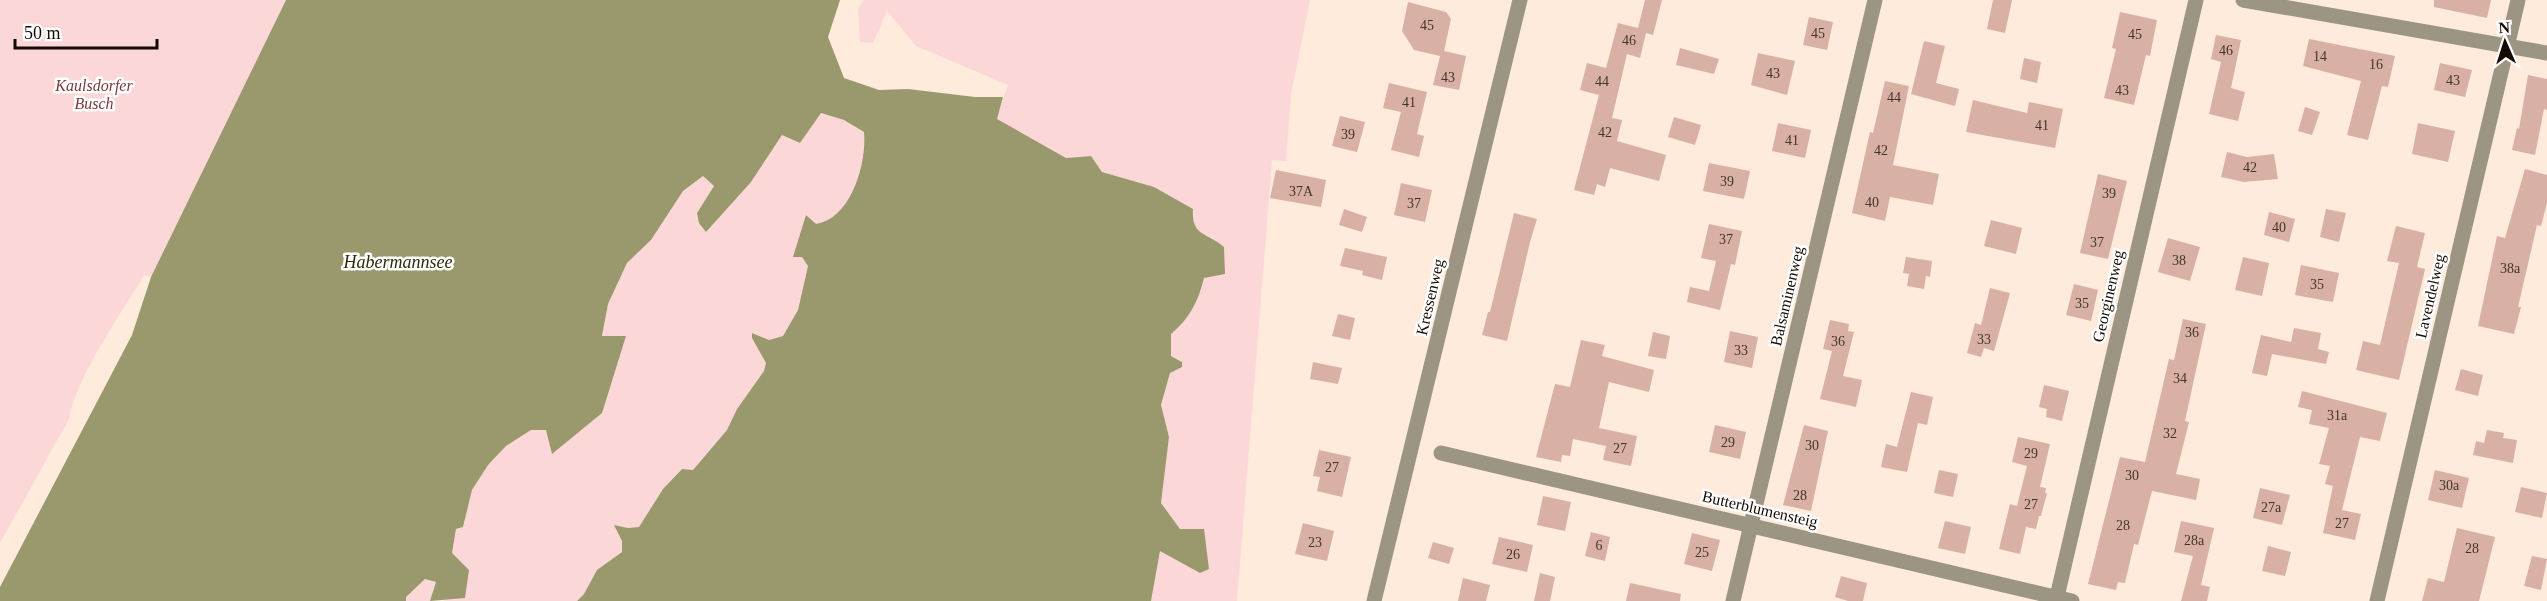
<svg xmlns="http://www.w3.org/2000/svg" width="2547" height="601" font-family="Georgia,serif">
<rect width="100%" height="100%" fill="#feebdb"/>
<!-- green -->
<g fill="#fcd7d8">
<path d="M0,0H286L151,277L144,275C120,316 77,375 69,419L0,543Z"/>
<path d="M864,0H1310L1291,94L1286,161L1272,160L1237,601H1151L1160,550L1199,573L1180,529L1161,503L1169,437L1161,406L1170,373L1182,361L1171,356V334C1204,306 1204,278 1213,238L1198,232L1192,223L1154,187L1102,172L1091,156L1066,158L996,119L1008,85L916,46L887,11L873,43L860,42L858,9Z"/>
<polygon points="821,113 844,120 864,132 866,152 856,186 839,214 827,223 816,225 806,215 794,257 802,257 808,266 798,310 783,336 769,340 752,333 752,338 766,363 764,371 737,409 727,430 693,470 681,469 663,489 639,527 628,528 622,541 622,552 598,570 584,594 577,601 443,601 445,600 456,529 463,527 472,490 488,465 506,446 531,430 546,429 552,453 626,337 602,337 608,304 627,263 651,240 683,191 703,176 714,186 697,213 751,182 782,135 800,143"/>
<polygon points="425,579 436,582 430,601 406,601 406,597"/>
</g>
<!-- water -->
<path fill="#9a996e" d="M286,0H840L828,37L844,78L879,90L908,89L975,97H1003L997,119L1066,158L1091,156L1102,172L1154,187L1193,209C1191,236 1206,232 1224,247L1225,274L1204,278C1198,302 1190,318 1171,334V356L1182,362V367L1170,373L1161,405L1169,437L1161,503L1180,529H1204L1209,569L1200,573L1160,551L1151,601H577L584,594L597,570L622,552V541L614,525L628,528L639,527L663,489L682,469L693,470L727,430L737,409L764,371L766,363L752,338V333L769,340L783,336L798,310L808,266L802,257H793L806,215L816,224C851,219 867,163 864,132L844,120L821,113L800,143L782,135L751,182L706,232L699,223L697,213L714,186L703,176L683,191L651,240L627,263L608,304L602,336H626L602,413L552,454L546,430H531L506,446L488,465L472,490L463,527L456,529L452,553L469,570L465,598L430,601L436,582L425,579L406,597V601H0V587L132,335L151,277Z"/>
<!-- building -->
<g fill="#d8b1a4">
<polygon points="1645,0 1662,0 1653,35 1646,33 1640,58 1627,54 1612,118 1622,120 1617,141 1666,155 1659,181 1610,168 1605,187 1597,184 1594,195 1574,190 1599,95 1580,90 1587,63 1606,68 1618,23 1638,28"/>
<polygon points="1993,0 2012,0 2005,33 1987,29"/>
<polygon points="2434,0 2491,0 2487,18 2434,7"/>
<polygon points="1408,2 1446,12 1451,19 1444,51 1466,56 1459,90 1433,85 1440,56 1414,50 1402,31"/>
<polygon points="2120,12 2157,20 2150,56 2146,55 2134,105 2104,98 2116,49 2112,48"/>
<polygon points="1809,17 1833,22 1827,50 1803,45"/>
<polygon points="2216,35 2241,40 2231,88 2245,92 2238,121 2209,114 2221,62 2211,59"/>
<polygon points="2309,39 2395,56 2388,87 2382,86 2368,140 2347,135 2361,81 2303,66"/>
<polygon points="1924,41 1945,46 1936,83 1959,89 1955,106 1911,94"/>
<polygon points="1680,48 1719,59 1714,74 1676,65"/>
<polygon points="1758,53 1795,61 1787,95 1751,85"/>
<polygon points="2024,58 2041,62 2037,83 2020,79"/>
<polygon points="2440,63 2472,70 2465,97 2434,90"/>
<polygon points="2528,75 2547,79 2547,110 2544,109 2535,155 2512,150 2517,128 2519,129"/>
<polygon points="1885,81 1909,86 1893,165 1939,174 1933,205 1890,197 1885,221 1852,213 1870,132 1873,133"/>
<polygon points="1389,83 1427,92 1417,134 1424,136 1419,157 1391,150 1401,112 1383,108"/>
<polygon points="1973,100 2027,113 2029,102 2063,109 2055,148 1966,132"/>
<polygon points="2305,107 2320,112 2312,135 2298,131"/>
<polygon points="1340,116 1365,122 1357,152 1332,146"/>
<polygon points="1674,117 1701,125 1695,145 1668,137"/>
<polygon points="1778,123 1811,130 1805,158 1772,151"/>
<polygon points="2418,123 2455,131 2448,162 2412,154"/>
<polygon points="2227,152 2247,157 2274,154 2278,179 2244,182 2221,177"/>
<polygon points="1709,163 1750,171 1744,199 1703,191"/>
<polygon points="2525,169 2547,175 2547,203 2541,226 2537,225 2518,307 2521,307 2514,334 2478,326 2497,236 2505,238"/>
<polygon points="1276,170 1326,180 1321,207 1270,198"/>
<polygon points="2098,174 2127,181 2108,259 2080,253"/>
<polygon points="1401,183 1432,190 1425,222 1394,215"/>
<polygon points="1344,209 1367,217 1362,232 1339,225"/>
<polygon points="2326,209 2346,213 2339,242 2320,237"/>
<polygon points="2269,212 2295,219 2289,242 2264,235"/>
<polygon points="1514,213 1537,219 1530,242 1507,341 1482,335 1488,312 1490,312"/>
<polygon points="1991,220 2022,228 2016,254 1984,246"/>
<polygon points="1709,224 1742,231 1735,265 1731,264 1720,310 1687,302 1690,287 1709,291 1716,261 1701,258"/>
<polygon points="2396,226 2425,233 2417,267 2425,269 2399,380 2356,370 2363,341 2380,345 2399,263 2387,261"/>
<polygon points="2168,238 2200,247 2190,281 2158,272"/>
<polygon points="1345,248 1387,257 1382,280 1362,275 1363,271 1340,266"/>
<polygon points="1906,257 1932,261 1930,277 1926,276 1924,289 1907,286 1909,274 1903,273"/>
<polygon points="2243,257 2269,263 2262,296 2235,290"/>
<polygon points="2301,265 2339,273 2333,302 2295,295"/>
<polygon points="2074,284 2098,290 2091,321 2066,315"/>
<polygon points="1990,288 2010,293 1994,351 1984,348 1981,357 1967,353 1975,323 1981,325"/>
<polygon points="1338,314 1355,318 1350,340 1332,336"/>
<polygon points="2183,319 2206,324 2185,421 2189,422 2176,474 2200,479 2196,500 2152,491 2138,545 2134,544 2125,583 2118,582 2116,590 2088,584 2120,457 2145,462 2169,359 2174,360"/>
<polygon points="1830,320 1849,324 1848,331 1854,332 1843,376 1862,380 1856,407 1820,399 1832,351 1823,349"/>
<polygon points="2294,328 2321,333 2318,349 2329,352 2326,364 2272,354 2267,376 2252,373 2261,335 2291,342"/>
<polygon points="1730,331 1758,337 1752,368 1724,362"/>
<polygon points="1653,332 1670,336 1666,359 1648,356"/>
<polygon points="1581,340 1605,345 1602,356 1654,370 1649,392 1609,382 1599,428 1637,436 1631,466 1603,460 1606,446 1573,439 1570,456 1562,455 1561,462 1536,457 1555,384 1570,387"/>
<polygon points="1313,362 1342,368 1338,384 1310,379"/>
<polygon points="2461,369 2483,375 2478,396 2455,390"/>
<polygon points="2044,385 2069,391 2062,421 2046,417 2047,409 2039,407"/>
<polygon points="2302,391 2387,413 2380,441 2360,437 2342,510 2361,514 2355,540 2323,533 2333,486 2325,484 2330,466 2319,464 2329,428 2309,424 2312,410 2298,407"/>
<polygon points="1911,392 1933,397 1927,425 1918,423 1907,472 1881,467 1886,444 1897,447"/>
<polygon points="1715,425 1746,432 1740,459 1709,452"/>
<polygon points="1804,425 1828,431 1811,511 1783,505"/>
<polygon points="2487,430 2504,433 2503,438 2517,440 2513,463 2473,455 2476,441 2484,443"/>
<polygon points="2018,437 2050,444 2040,487 2046,488 2045,493 2047,493 2041,516 2039,516 2036,529 2026,527 2020,554 1999,549 2010,504 2017,506 2027,466 2012,462"/>
<polygon points="1319,450 1351,457 1342,497 1317,491 1320,477 1313,476"/>
<polygon points="1939,470 1958,474 1953,497 1934,493"/>
<polygon points="2435,470 2469,478 2462,508 2428,500"/>
<polygon points="2521,487 2547,493 2542,518 2515,512"/>
<polygon points="2260,488 2290,495 2282,525 2253,518"/>
<polygon points="1543,496 1571,502 1565,531 1537,525"/>
<polygon points="1945,521 1971,527 1965,554 1938,548"/>
<polygon points="2181,521 2214,528 2201,585 2210,587 2207,601 2181,601 2193,556 2174,552"/>
<polygon points="1303,523 1334,531 1327,561 1295,554"/>
<polygon points="2457,528 2495,537 2479,601 2422,601 2428,578 2444,582"/>
<polygon points="1591,532 1610,537 1605,561 1585,556"/>
<polygon points="1692,533 1720,540 1712,571 1684,564"/>
<polygon points="1499,537 1533,545 1527,572 1492,564"/>
<polygon points="1433,542 1454,548 1449,564 1428,558"/>
<polygon points="2268,546 2291,552 2285,576 2262,571"/>
<polygon points="2532,556 2547,559 2541,590 2524,586"/>
<polygon points="1540,573 1555,577 1550,601 1534,601"/>
<polygon points="1841,576 1867,583 1863,601 1848,601 1835,597"/>
<polygon points="1463,578 1490,585 1486,601 1458,601"/>
<polygon points="1630,583 1681,594 1680,601 1626,601"/>
</g>
<g fill="none" stroke-linecap="round" stroke-linejoin="round">
<!-- minor -->
<g stroke="#9d9583" stroke-width="15">
<polyline points="2243,0 2547,53"/>
<polyline points="1441,453 2072,601"/>
<polyline points="1374,601 1520,0"/>
<polyline points="1733,601 1875,0"/>
<polyline points="2056,601 2196,0"/>
<polyline points="2377,601 2518,0"/>
</g>
</g>
<g text-anchor="middle" dominant-baseline="central" stroke-width="5" stroke-linejoin="round" paint-order="stroke">
<!-- number labels -->
<g font-size="14" fill="#44342b">
<text x="1427" y="25">45</text>
<text x="1818" y="33">45</text>
<text x="2135" y="34">45</text>
<text x="1629" y="40">46</text>
<text x="2226" y="50">46</text>
<text x="2320" y="56">14</text>
<text x="2376" y="64">16</text>
<text x="1773" y="73">43</text>
<text x="1448" y="77">43</text>
<text x="2453" y="80">43</text>
<text x="1602" y="81">44</text>
<text x="2122" y="90">43</text>
<text x="1894" y="97">44</text>
<text x="1409" y="102">41</text>
<text x="2042" y="125">41</text>
<text x="1605" y="132">42</text>
<text x="1348" y="134">39</text>
<text x="1792" y="140">41</text>
<text x="1881" y="150">42</text>
<text x="2250" y="167">42</text>
<text x="1727" y="181">39</text>
<text x="1301" y="191">37A</text>
<text x="2109" y="193">39</text>
<text x="1872" y="202">40</text>
<text x="1414" y="203">37</text>
<text x="2279" y="227">40</text>
<text x="1726" y="239">37</text>
<text x="2097" y="242">37</text>
<text x="2179" y="260">38</text>
<text x="2510" y="268">38a</text>
<text x="2317" y="284">35</text>
<text x="2082" y="303">35</text>
<text x="2192" y="332">36</text>
<text x="1984" y="339">33</text>
<text x="1838" y="341">36</text>
<text x="1741" y="350">33</text>
<text x="2180" y="378">34</text>
<text x="2337" y="415">31a</text>
<text x="2170" y="433">32</text>
<text x="1728" y="442">29</text>
<text x="1812" y="445">30</text>
<text x="1620" y="448">27</text>
<text x="2031" y="453">29</text>
<text x="1332" y="467">27</text>
<text x="2132" y="475">30</text>
<text x="2449" y="485">30a</text>
<text x="1800" y="495">28</text>
<text x="2031" y="504">27</text>
<text x="2271" y="507">27a</text>
<text x="2342" y="523">27</text>
<text x="2123" y="525">28</text>
<text x="2194" y="540">28a</text>
<text x="1315" y="542">23</text>
<text x="1599" y="545">6</text>
<text x="2472" y="548">28</text>
<text x="1702" y="552">25</text>
<text x="1513" y="554">26</text>
</g>
<!-- park labels -->
<g font-size="16" font-style="italic" fill="#7a3a3f" stroke="#fff">
<text x="94" y="85">Kaulsdorfer<tspan x="94" dy="18">Busch</tspan></text>
</g>
<!-- street labels -->
<g font-size="16" fill="#130a03" stroke="#fff">
<text transform="translate(1787 296) rotate(-77)">Balsaminenweg</text>
<text transform="translate(2108 296) rotate(-77)">Georginenweg</text>
<text transform="translate(2430 296) rotate(-77)">Lavendelweg</text>
<text transform="translate(1430 297) rotate(-77)">Kressenweg</text>
<text transform="translate(1760 509) rotate(13)">Butterblumensteig</text>
</g>
<!-- water labels -->
<g font-size="18" font-style="italic" fill="#2e2c07" stroke="#fff">
<text x="398" y="262">Habermannsee</text>
</g>
</g>
<!-- north arrow -->
<g transform="translate(2505 42) rotate(357)" stroke="#ffffff" stroke-width="4.5" paint-order="stroke">
<path d="M0-4.5L10 22L0 15L-10 22Z" fill="#130a03"/>
<text y="-9" font-size="16" font-weight="bold" text-anchor="middle" fill="#130a03">N</text>
</g>
<!-- scale -->
<path d="M15 39v9h142v-9" fill="none" stroke="#130a03" stroke-width="3"/>
<text x="24" y="39" font-size="18" fill="#130a03" stroke="#ffffff" stroke-width="4.5" paint-order="stroke">50 m</text>
</svg>
